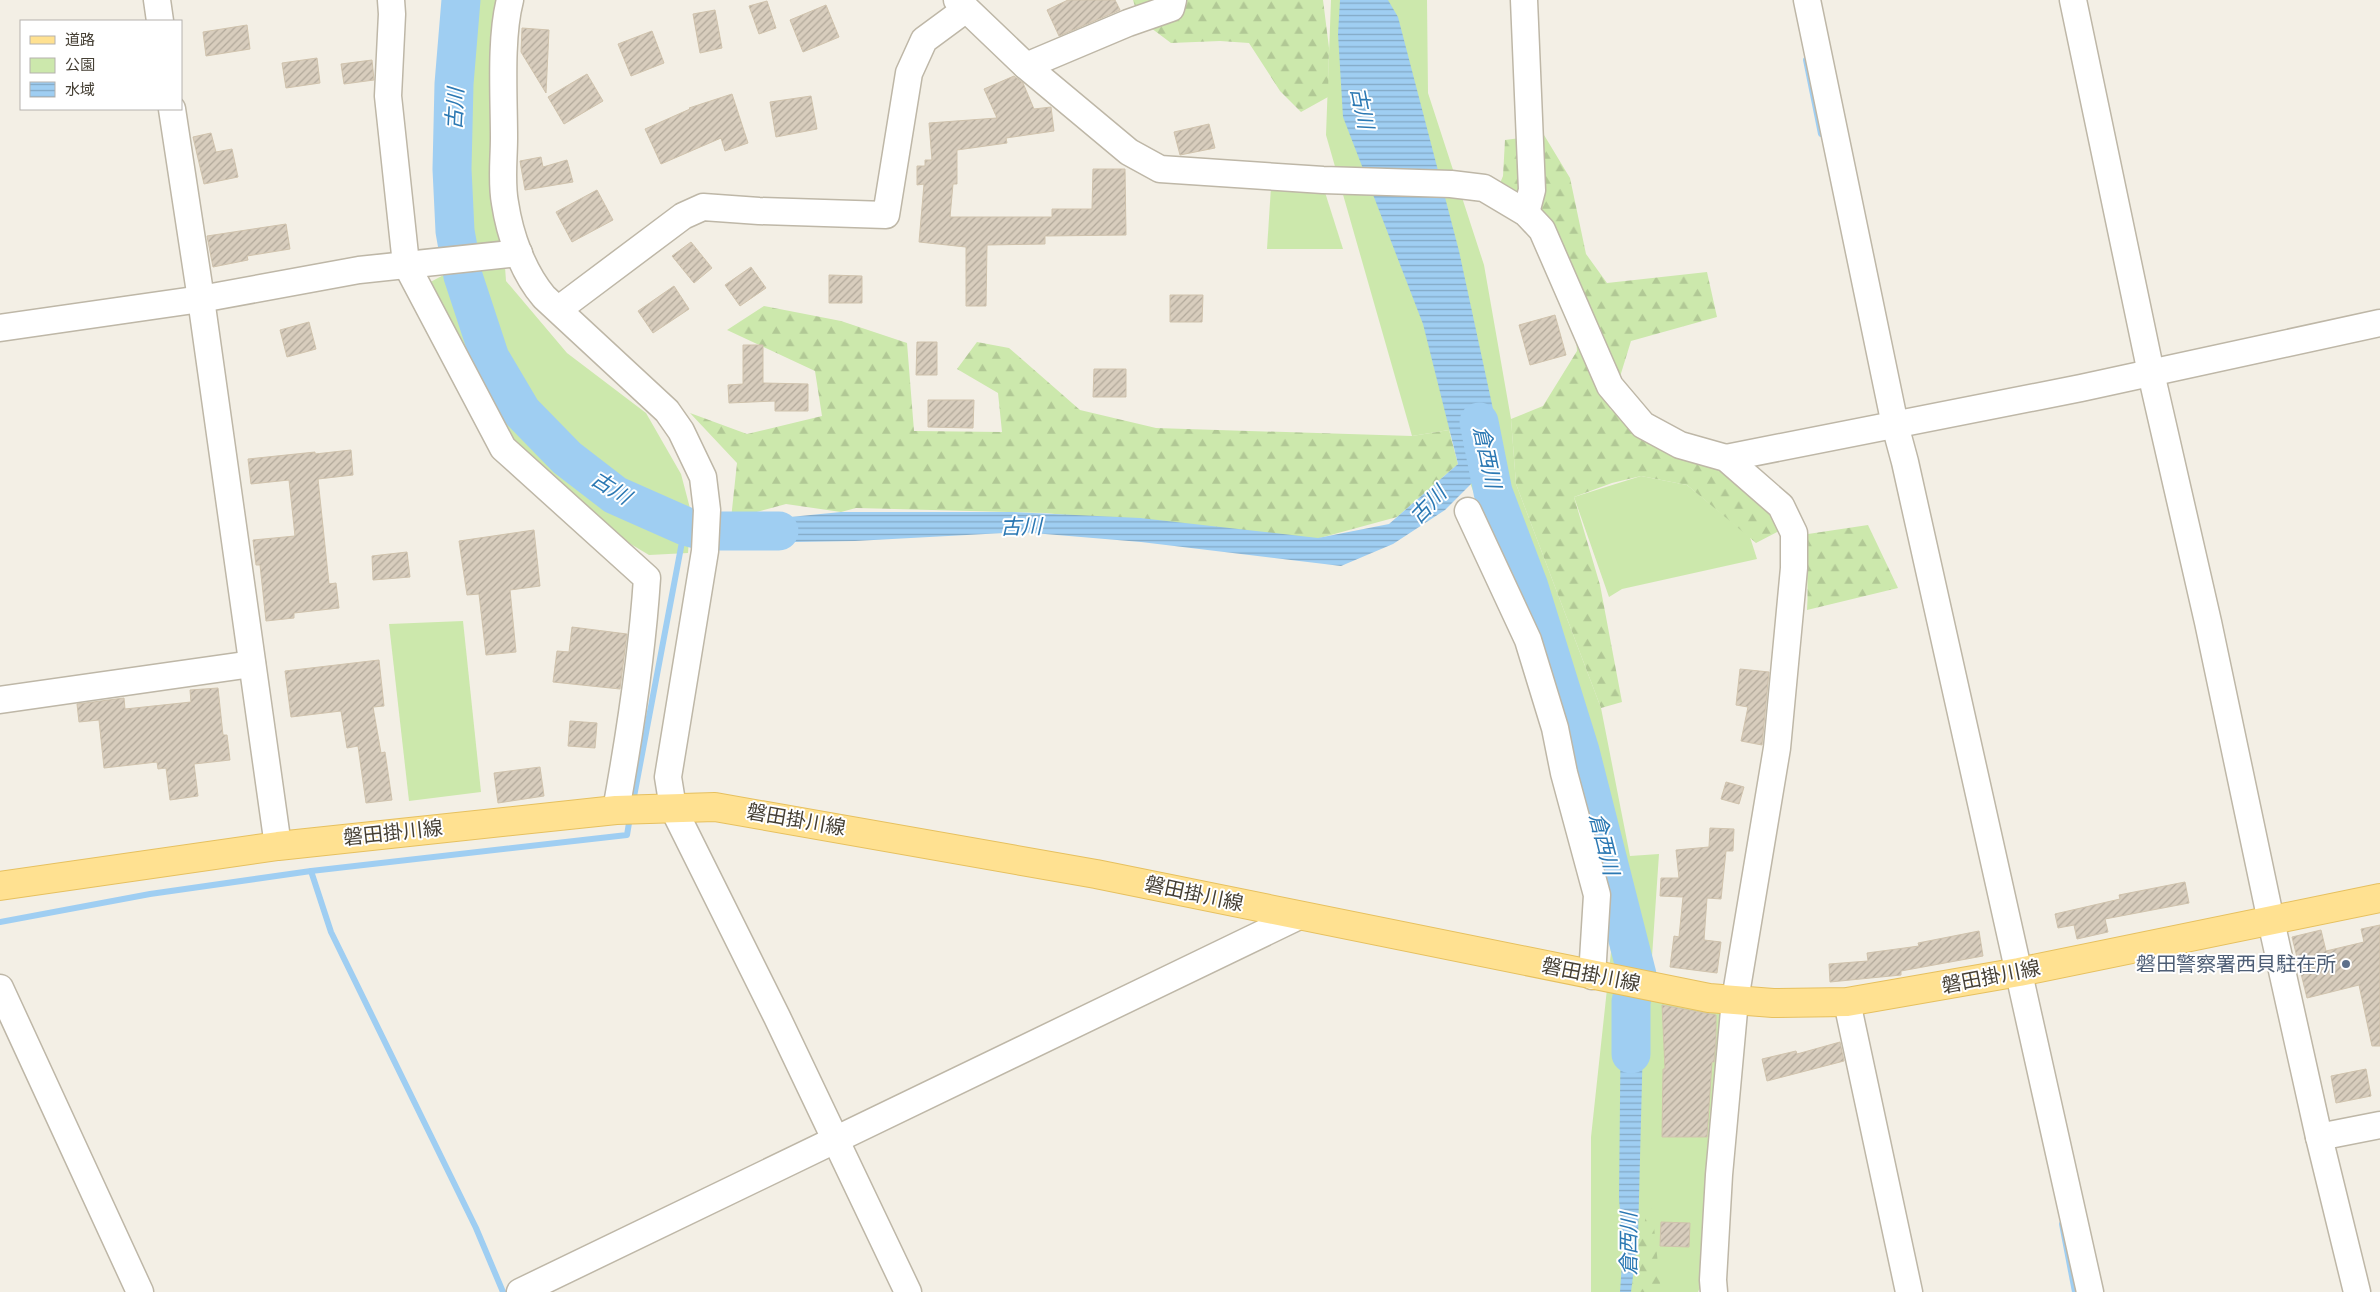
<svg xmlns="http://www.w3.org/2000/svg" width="2380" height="1292" font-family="Jost,'Noto Sans JP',sans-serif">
<defs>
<pattern id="forest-firs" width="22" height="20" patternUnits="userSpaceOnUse" patternTransform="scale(1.25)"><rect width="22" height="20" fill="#cce8ac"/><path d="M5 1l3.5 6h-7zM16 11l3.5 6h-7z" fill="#b1c895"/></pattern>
<pattern id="water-rules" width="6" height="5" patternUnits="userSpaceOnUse" patternTransform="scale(1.25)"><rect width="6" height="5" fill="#9fcef2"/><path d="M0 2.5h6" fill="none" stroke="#83a9c5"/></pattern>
<pattern id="building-hatch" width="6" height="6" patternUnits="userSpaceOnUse" patternTransform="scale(1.25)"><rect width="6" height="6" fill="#d8cdbd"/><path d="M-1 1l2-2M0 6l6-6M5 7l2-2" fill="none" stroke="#b1a89a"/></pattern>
</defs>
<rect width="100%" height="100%" fill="#f3efe5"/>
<!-- green -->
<g fill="#cce8ac">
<polygon points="447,0 497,0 500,196 506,281 567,353 646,413 681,474 691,512 688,553 649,555 567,506 512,451 423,286 451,271 447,236"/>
<polygon points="1331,0 1427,0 1428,93 1484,265 1511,419 1516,484 1601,708 1630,856 1659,854 1650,986 1735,1000 1714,1256 1698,1292 1591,1292 1591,1137 1611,952 1597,868 1498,554 1449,430 1412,436 1326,135"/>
<polygon points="1323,186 1343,249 1267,249 1271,187"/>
<polygon points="1641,476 1687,485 1750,537 1757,559 1622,589 1609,597 1574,497"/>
<polygon points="463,621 481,792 409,801 389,624"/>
</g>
<!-- forest -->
<g fill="url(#forest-firs)">
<polygon points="1133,0 1323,0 1329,48 1328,97 1301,112 1280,91 1249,43 1220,41 1171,43 1139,19"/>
<polygon points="1544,135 1570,178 1586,254 1607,283 1707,272 1717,317 1631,341 1610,409 1651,437 1730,474 1759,501 1781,530 1756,543 1687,485 1641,476 1612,483 1574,497 1600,585 1622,702 1601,708 1516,484 1511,419 1543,406 1577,351 1573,301 1564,281 1498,188 1503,176 1505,140"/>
<polygon points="764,306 841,321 907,343 914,431 1002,432 998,393 957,369 977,342 1009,348 1080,410 1156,428 1412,436 1449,430 1458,464 1397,517 1305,542 1046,513 856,508 841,512 786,504 731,519 737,463 690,413 747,434 822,416 815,371 727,330"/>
<path d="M1868,525L1898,588L1807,610C1809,584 1805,561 1808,534Z"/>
<polygon points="1651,1199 1661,1292 1625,1292"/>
</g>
<!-- water -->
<g fill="url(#water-rules)">
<polygon points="1340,0 1388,0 1398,17 1459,251 1496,423 1499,473 1478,477 1445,510 1393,544 1341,566 1141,542 1021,532 855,541 724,543 729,523 841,512 1012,512 1140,518 1318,538 1389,524 1458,464 1423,324 1343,117 1338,34"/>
<polygon points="1621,1001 1644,1002 1638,1237 1631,1292 1620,1292 1623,1248 1619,1199"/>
</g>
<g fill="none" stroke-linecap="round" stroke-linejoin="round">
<!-- stream -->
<g stroke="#9fcef2" stroke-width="6">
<polyline points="1806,60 1821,134"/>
<polyline points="633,802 685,526"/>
<polyline points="311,871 331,932 476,1228 503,1292"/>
<polyline points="0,922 150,894 311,871 627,835 630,817"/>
<polyline points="2062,1224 2075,1292"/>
</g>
<!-- river -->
<g stroke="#9fcef2" stroke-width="39">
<polyline points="461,0 454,84 452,169 455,231 463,276 490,358 522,412 567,458 615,495 685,526 703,531 779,531"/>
<polyline points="1479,422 1493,492 1529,587 1580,751 1637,975 1631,1002 1631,1054"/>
</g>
</g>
<!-- building -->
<g fill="url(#building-hatch)" stroke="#d0c3ad">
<polygon points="1068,0 1115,0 1120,10 1059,36 1047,10"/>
<polygon points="767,1 776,28 759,34 749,6"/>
<polygon points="826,5 839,37 803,52 790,20"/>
<polygon points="715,10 722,48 700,53 693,14"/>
<polygon points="247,25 250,49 206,56 203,32"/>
<polygon points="522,28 549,30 546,93 521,52"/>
<polygon points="652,31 664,63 631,76 618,44"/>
<polygon points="317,58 320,83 286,88 282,63"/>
<polygon points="372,60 374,80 344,84 341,64"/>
<polygon points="587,74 603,101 564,124 548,97"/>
<polygon points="1014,76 1023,83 1034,109 1051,107 1054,131 1006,138 1007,143 957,150 957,184 953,184 950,217 1052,217 1052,209 1092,209 1093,169 1125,169 1126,235 1045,236 1045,244 987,245 986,306 966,306 966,247 919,242 924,184 917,185 917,166 925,166 925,160 932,160 929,123 997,118 984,89"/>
<polygon points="732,94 748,143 725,151 721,138 661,164 645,129 690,109 689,108"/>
<polygon points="811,96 817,129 776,137 770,102"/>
<polygon points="1209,124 1215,148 1180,155 1174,132"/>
<polygon points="211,133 216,152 232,149 238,177 204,184 193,137"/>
<polygon points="541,157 543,167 567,160 573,182 525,190 520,161"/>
<polygon points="597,190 613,220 572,242 556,212"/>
<polygon points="286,224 290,249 247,256 248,260 213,267 207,236"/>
<polygon points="691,242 712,268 694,283 672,256"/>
<polygon points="751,267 766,288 740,306 725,285"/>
<polygon points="829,275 862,276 862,303 829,303"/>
<polygon points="674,286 689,309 653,333 638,311"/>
<polygon points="1170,295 1203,295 1202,322 1170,322"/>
<polygon points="1555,315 1566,355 1530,365 1519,325"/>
<polygon points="309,322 316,349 287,357 280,330"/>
<polygon points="917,342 937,342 937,375 916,375"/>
<polygon points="743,345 763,345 763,383 808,384 808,411 775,411 775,401 729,403 728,385 743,384"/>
<polygon points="1094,369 1126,369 1126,397 1093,397"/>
<polygon points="928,400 974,400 973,428 928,427"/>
<polygon points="351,450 353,475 318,479 329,584 336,583 339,608 294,613 294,618 266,621 260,565 256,565 253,540 295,536 289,480 251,484 248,459 315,452 315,454"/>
<polygon points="534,530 540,586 510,590 516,652 486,655 479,594 467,595 459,541"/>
<polygon points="407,552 410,577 373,580 372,556"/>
<polygon points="572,627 627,634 620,689 553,682 557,651 569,652"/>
<polygon points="379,660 384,706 373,707 381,753 385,752 392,800 366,803 358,746 347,748 341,711 291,717 285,671"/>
<polygon points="1740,669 1769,672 1762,745 1741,741 1748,707 1736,705"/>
<polygon points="218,688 223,735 227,735 230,760 194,764 198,796 170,800 166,768 158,769 157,762 104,768 99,720 79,722 77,704 124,698 125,709 191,702 190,690"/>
<polygon points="570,721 597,723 595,748 568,746"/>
<polygon points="540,767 544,796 498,803 494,773"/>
<polygon points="1726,782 1744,787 1739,804 1721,799"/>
<polygon points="1710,828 1734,829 1733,851 1726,851 1721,899 1707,898 1704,940 1721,942 1717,973 1670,967 1674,936 1679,937 1683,897 1660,896 1661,878 1679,878 1676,850 1709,847"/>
<polygon points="2185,882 2189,903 2105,919 2108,932 2077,939 2074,925 2058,928 2055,914 2120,899 2119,895"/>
<polygon points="2380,925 2380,1046 2372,1046 2359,985 2307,998 2292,937 2321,930 2326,951 2364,942 2361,929"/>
<polygon points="1979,931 1983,956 1901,971 1901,975 1830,982 1829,964 1868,961 1867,953 1919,946 1918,943"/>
<polygon points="1662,1005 1716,1015 1716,1041 1714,1062 1712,1062 1707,1137 1662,1137 1663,1069 1665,1069"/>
<polygon points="1840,1042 1844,1061 1767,1081 1762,1059 1796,1051 1797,1054"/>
<polygon points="2366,1069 2371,1096 2336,1103 2331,1076"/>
<polygon points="1661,1222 1690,1223 1689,1247 1660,1246"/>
</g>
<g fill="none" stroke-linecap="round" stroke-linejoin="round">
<defs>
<g id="minor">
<polyline points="157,0 160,21"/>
<path d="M391,0L392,14L388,96L406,264L503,448L647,578C642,656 630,733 616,810"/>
<path d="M510,0C500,38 504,97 504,138C504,159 501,182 505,203C510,236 523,272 544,297L667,411L681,431L703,477L707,510L705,551L668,777L673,808L777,1017L908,1292"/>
<polyline points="957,0 1026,66 1129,152 1160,169 1323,180 1451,184 1484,188 1526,213 1542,230 1610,386 1643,425 1680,445 1726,458 1781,506 1794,533 1794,568 1777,748 1735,1000 1719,1175 1713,1280 1714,1292"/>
<polyline points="1524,0 1532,190 1526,213"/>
<polyline points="1807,0 1895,425 1905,462 2090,1292"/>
<polyline points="2073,0 2151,373 2208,622 2271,921 2319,1137 2357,1292"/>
<polyline points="1026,66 1128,23 1171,8 1173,0"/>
<polyline points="172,109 201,299 278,846"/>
<polyline points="559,309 683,216 703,207 759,211 886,215 909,73 924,40 966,9"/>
<polyline points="0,328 201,299 359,270 519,253"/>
<polyline points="1726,458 2081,388 2380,323"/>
<polyline points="1468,511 1528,640 1555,728 1564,773 1597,895 1592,976"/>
<polyline points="0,700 252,664"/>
<polyline points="0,988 140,1292"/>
<polyline points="1847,1002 1909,1292"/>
<polyline points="2319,1137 2380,1125"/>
<polyline points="520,1292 1299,916"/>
</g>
<polyline id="major" points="0,886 278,846 616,810 715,807 1096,874 1709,998 1773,1003 1847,1002 2019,972 2380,898"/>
</defs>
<!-- minor casing -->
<use href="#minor" stroke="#beb7a7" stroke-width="29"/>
<!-- major casing -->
<use href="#major" stroke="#e6c05f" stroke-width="30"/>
<!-- minor -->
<use href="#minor" stroke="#fff" stroke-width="26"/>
<!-- major -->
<use href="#major" stroke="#ffe191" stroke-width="28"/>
</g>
<!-- markers -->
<circle fill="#5c6f8a" stroke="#fff" stroke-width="2" cx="2346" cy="964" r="5"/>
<g text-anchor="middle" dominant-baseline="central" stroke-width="4" stroke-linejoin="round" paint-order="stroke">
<!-- street labels -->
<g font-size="20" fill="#453f34" stroke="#fff">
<text transform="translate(796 820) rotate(10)">磐田掛川線</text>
<text transform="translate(393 833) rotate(-6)">磐田掛川線</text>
<text transform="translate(1194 894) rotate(12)">磐田掛川線</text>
<text transform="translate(1591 975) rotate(11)">磐田掛川線</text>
<text transform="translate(1991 977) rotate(-11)">磐田掛川線</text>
</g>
<!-- service labels -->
<g font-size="20" fill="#4e5e75" stroke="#fff" text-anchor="end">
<text x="2336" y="964">磐田警察署西貝駐在所</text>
</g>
<!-- water labels -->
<g font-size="21" font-style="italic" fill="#2b78b3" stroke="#fff">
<text transform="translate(1362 108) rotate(79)">古川</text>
<text transform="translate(455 109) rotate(-87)">古川</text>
<text transform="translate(1487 457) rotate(78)">倉西川</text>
<text transform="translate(611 488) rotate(32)">古川</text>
<text transform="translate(1428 505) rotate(-46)">古川</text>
<text transform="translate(1021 527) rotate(-1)">古川</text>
<text transform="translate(1604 844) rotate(76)">倉西川</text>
<text transform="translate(1629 1244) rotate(-90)">倉西川</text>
</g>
</g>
<!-- legend -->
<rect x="20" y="20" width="162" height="90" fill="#ffffff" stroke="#b5b2ae"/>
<rect x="30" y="36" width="25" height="8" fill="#ffe191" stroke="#b5b2ae"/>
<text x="65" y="45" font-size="15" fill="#453f34">道路</text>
<rect x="30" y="58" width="25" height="15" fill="#cce8ac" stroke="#b5b2ae"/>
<text x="65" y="70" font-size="15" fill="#453f34">公園</text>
<rect x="30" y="82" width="25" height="15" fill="url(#water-rules)" stroke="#b5b2ae"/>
<text x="65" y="95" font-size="15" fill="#453f34">水域</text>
</svg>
